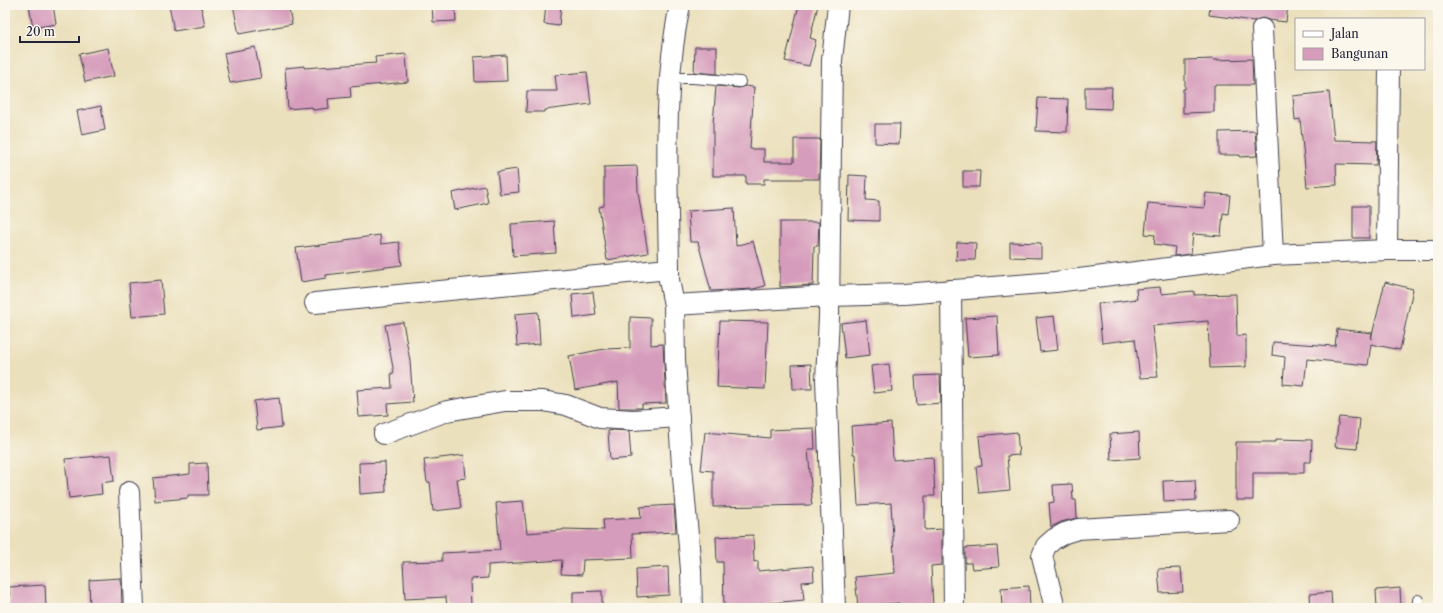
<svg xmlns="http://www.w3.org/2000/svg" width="1443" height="613" font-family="'Libre Caslon Text',serif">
<rect width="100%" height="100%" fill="#fbf7ec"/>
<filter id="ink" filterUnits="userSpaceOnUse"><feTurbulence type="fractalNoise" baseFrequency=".025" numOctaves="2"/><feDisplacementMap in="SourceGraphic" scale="8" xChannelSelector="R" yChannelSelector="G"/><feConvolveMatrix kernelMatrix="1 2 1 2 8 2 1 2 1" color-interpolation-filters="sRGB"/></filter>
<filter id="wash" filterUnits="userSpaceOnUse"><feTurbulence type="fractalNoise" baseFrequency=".012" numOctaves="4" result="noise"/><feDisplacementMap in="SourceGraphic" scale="16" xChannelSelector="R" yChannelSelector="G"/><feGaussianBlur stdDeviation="0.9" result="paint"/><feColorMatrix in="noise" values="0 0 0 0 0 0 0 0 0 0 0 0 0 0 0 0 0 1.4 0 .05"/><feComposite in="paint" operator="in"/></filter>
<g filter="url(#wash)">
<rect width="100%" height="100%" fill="#ebe0bc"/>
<g id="blocks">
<!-- building -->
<g fill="#d69cbb">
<polygon points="29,5 53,5 56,24 33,28"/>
<polygon points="169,5 201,5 205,26 174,31"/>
<polygon points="233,5 288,5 292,24 239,34"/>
<polygon points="432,5 455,5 456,21 433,22"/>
<polygon points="546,5 561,5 559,26 544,24"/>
<polygon points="799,5 818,5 810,38 816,40 809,66 785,61"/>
<polygon points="1210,5 1288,5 1286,22 1269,20 1262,18 1254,21 1209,15"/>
<polygon points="255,47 261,78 230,83 224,53"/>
<polygon points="695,47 717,47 717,74 694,72"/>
<polygon points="108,48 114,76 85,82 79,54"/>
<polygon points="406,54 408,82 350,87 351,97 328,99 329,108 313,110 312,107 288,109 285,68 304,66 304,68 376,63 375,57"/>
<polygon points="506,55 507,81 475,82 474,57"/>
<polygon points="1213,59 1213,60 1252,59 1253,85 1214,85 1214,112 1183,113 1183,89 1185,89 1185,60"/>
<polygon points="587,72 591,104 545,110 545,112 526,112 527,91 557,91 555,75"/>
<polygon points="716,86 739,88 745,86 754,87 750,149 764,149 764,162 794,162 794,139 820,139 819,179 764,179 764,184 746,184 746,176 713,176 713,124"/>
<polygon points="1085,87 1112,87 1111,109 1085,108"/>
<polygon points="1329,92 1334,140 1377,141 1376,165 1336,164 1337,185 1307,187 1300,119 1295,120 1293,96"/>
<polygon points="1038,98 1068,99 1067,132 1036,131"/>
<polygon points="101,106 105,130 82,135 77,111"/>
<polygon points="875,124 900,124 899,144 875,143"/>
<polygon points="1255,131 1257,156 1240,157 1240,155 1219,155 1219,132"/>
<polygon points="637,166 638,192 648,253 607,260 599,207 604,206 604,167"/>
<polygon points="517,169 519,192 500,194 497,172"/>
<polygon points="963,171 980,171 979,187 963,187"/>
<polygon points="849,175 867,176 866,200 879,201 879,221 848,220"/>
<polygon points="485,186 488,203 455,210 452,193"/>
<polygon points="1206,193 1230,195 1228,214 1223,213 1221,236 1193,234 1191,254 1174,256 1175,247 1154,244 1155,235 1145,234 1148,203 1204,208"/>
<rect x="1353" y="206" width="16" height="32"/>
<polygon points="734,208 736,246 753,241 765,286 753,289 711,291 698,242 690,242 688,211"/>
<polygon points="554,221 556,253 513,256 511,224"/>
<polygon points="780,222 819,222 818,246 814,246 813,285 780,287"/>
<polygon points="380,235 381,244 399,242 402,265 326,275 326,278 301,282 296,248 345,242 345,240"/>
<polygon points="957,242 976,243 975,260 956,260"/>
<polygon points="1010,242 1041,243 1041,258 1010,257"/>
<polygon points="161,280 164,314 132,317 129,283"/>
<polygon points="1385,282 1413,289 1400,350 1371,344 1368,365 1307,359 1304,386 1283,384 1285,357 1272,355 1273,342 1335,346 1337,329 1372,333 1371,339"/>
<polygon points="1160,287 1161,294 1194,291 1194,295 1236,294 1237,336 1246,335 1246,367 1210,368 1208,321 1152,326 1158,377 1140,378 1135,339 1102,343 1098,304 1137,299 1136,289"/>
<polygon points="593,292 596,315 574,318 572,294"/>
<polygon points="538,312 540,344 517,346 515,314"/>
<polygon points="997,316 999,355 968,357 965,318"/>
<polygon points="1054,316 1058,350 1040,352 1036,318"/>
<polygon points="630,317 651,318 651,345 663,344 666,403 642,404 642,408 619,408 618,382 575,390 569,356 604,349 630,348"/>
<polygon points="866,320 870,355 845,358 841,323"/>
<polygon points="720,321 768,322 765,389 717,387"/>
<polygon points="403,322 410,361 413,402 387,404 388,415 359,417 357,390 392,388 391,373 394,373 385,325"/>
<polygon points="811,364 812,389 793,389 792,365"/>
<polygon points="889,364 892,391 874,393 871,366"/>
<polygon points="940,375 941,403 917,405 915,376"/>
<polygon points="279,398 282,427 257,430 254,401"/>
<polygon points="1339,417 1360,419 1357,449 1335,447"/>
<polygon points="891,423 893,460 933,457 935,496 925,496 925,530 942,529 942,565 931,566 933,608 899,608 899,603 858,607 855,577 895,573 891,503 858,505 855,454 853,454 851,426"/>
<polygon points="814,428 815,449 808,449 812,498 811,499 812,505 713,507 713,471 701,470 705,432 770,438 770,430"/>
<polygon points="614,430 629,431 631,458 610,460 608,431"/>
<polygon points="1017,432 1019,455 1007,456 1010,490 979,493 976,467 982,466 979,436"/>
<polygon points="1139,432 1140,458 1111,460 1110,434"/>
<polygon points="1276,439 1312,440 1311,462 1304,462 1304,473 1253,473 1253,500 1236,500 1236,442 1276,442"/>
<polygon points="111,455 114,481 101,483 102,494 69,498 65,459"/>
<polygon points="464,455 466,478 457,479 461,508 433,511 430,482 427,482 424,460"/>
<polygon points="385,462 386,492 360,494 359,463"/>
<polygon points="207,463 208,495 188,495 188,498 155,501 153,478 190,474 190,464"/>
<polygon points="1195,480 1196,500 1164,502 1163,481"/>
<polygon points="1072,484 1073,500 1076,500 1077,518 1061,522 1051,527 1049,503 1054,502 1053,485"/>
<polygon points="523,501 527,533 563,530 563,529 604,530 603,520 641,518 640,507 674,505 676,532 632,534 633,558 583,560 582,575 561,574 562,560 488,565 488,578 470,579 471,608 447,608 446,597 405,599 403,562 442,561 442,553 500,550 496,503"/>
<polygon points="753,535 754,562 758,561 758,571 813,566 814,581 802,582 804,600 760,604 760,608 724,608 723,562 717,562 716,537"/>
<polygon points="997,546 999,567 972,569 971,563 965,563 965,548"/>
<polygon points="668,567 669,595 637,597 636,569"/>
<polygon points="1181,568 1183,592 1160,593 1158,569"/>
<polygon points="121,578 122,607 90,608 89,580"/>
<polygon points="45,585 46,608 10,608 9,587"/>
<polygon points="1029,586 1030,608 1002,608 1001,588"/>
<polygon points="1400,588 1401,608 1377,608 1376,590"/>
<polygon points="602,591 602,608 573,608 573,592"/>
<polygon points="1331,592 1332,608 1311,608 1310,594"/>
</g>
</g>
</g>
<g filter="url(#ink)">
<use href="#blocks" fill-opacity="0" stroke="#403e4e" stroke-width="1"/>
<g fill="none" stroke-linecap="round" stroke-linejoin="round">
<defs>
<g id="lane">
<polyline points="671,78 693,78 740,82"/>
<polyline points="1418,608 1418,600"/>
</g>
<g id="street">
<path d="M680,5C662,91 668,182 669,269V280L674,305L675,360L682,466L691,570L692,608"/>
<polyline points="1262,29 1273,255"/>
<polyline points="1387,250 1389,69"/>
<polyline points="951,290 954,608"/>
<polyline points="315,303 669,269"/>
<polyline points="674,305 829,296 904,294 1055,282 1273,255 1387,250 1438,250"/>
<polyline points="384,434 447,411 505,401 543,401 566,405 600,418 633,420 679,417"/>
<polyline points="129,492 134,608"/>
<polyline points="835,608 826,380 829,316 832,60 838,5"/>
<polyline points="1055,608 1042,556 1046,546 1054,539 1065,533 1078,529 1229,520"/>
</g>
</defs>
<!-- lane casing -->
<use href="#lane" stroke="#403e4e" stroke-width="12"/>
<!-- street casing -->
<use href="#street" stroke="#403e4e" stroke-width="22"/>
<!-- lane -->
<use href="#lane" stroke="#fff" stroke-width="10"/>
<!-- street -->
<use href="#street" stroke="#fff" stroke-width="20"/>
</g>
</g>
<!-- margin -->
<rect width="1443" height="613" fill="none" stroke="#fbf7ec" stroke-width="20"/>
<!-- legend -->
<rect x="1295" y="18" width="130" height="52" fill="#fbf7ec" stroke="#a4a2a5"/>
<rect x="1303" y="31" width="20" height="6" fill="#ffffff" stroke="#a4a2a5"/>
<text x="1331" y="38" font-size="12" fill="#22223b">Jalan</text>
<rect x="1303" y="48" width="20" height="12" fill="#d69cbb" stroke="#a4a2a5"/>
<text x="1331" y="58" font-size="12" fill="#22223b">Bangunan</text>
<!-- scale -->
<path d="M20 36v6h59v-6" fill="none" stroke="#22223b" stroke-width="2"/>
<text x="26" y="36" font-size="12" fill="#22223b" stroke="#fbf7ec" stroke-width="3" paint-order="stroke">20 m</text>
</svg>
